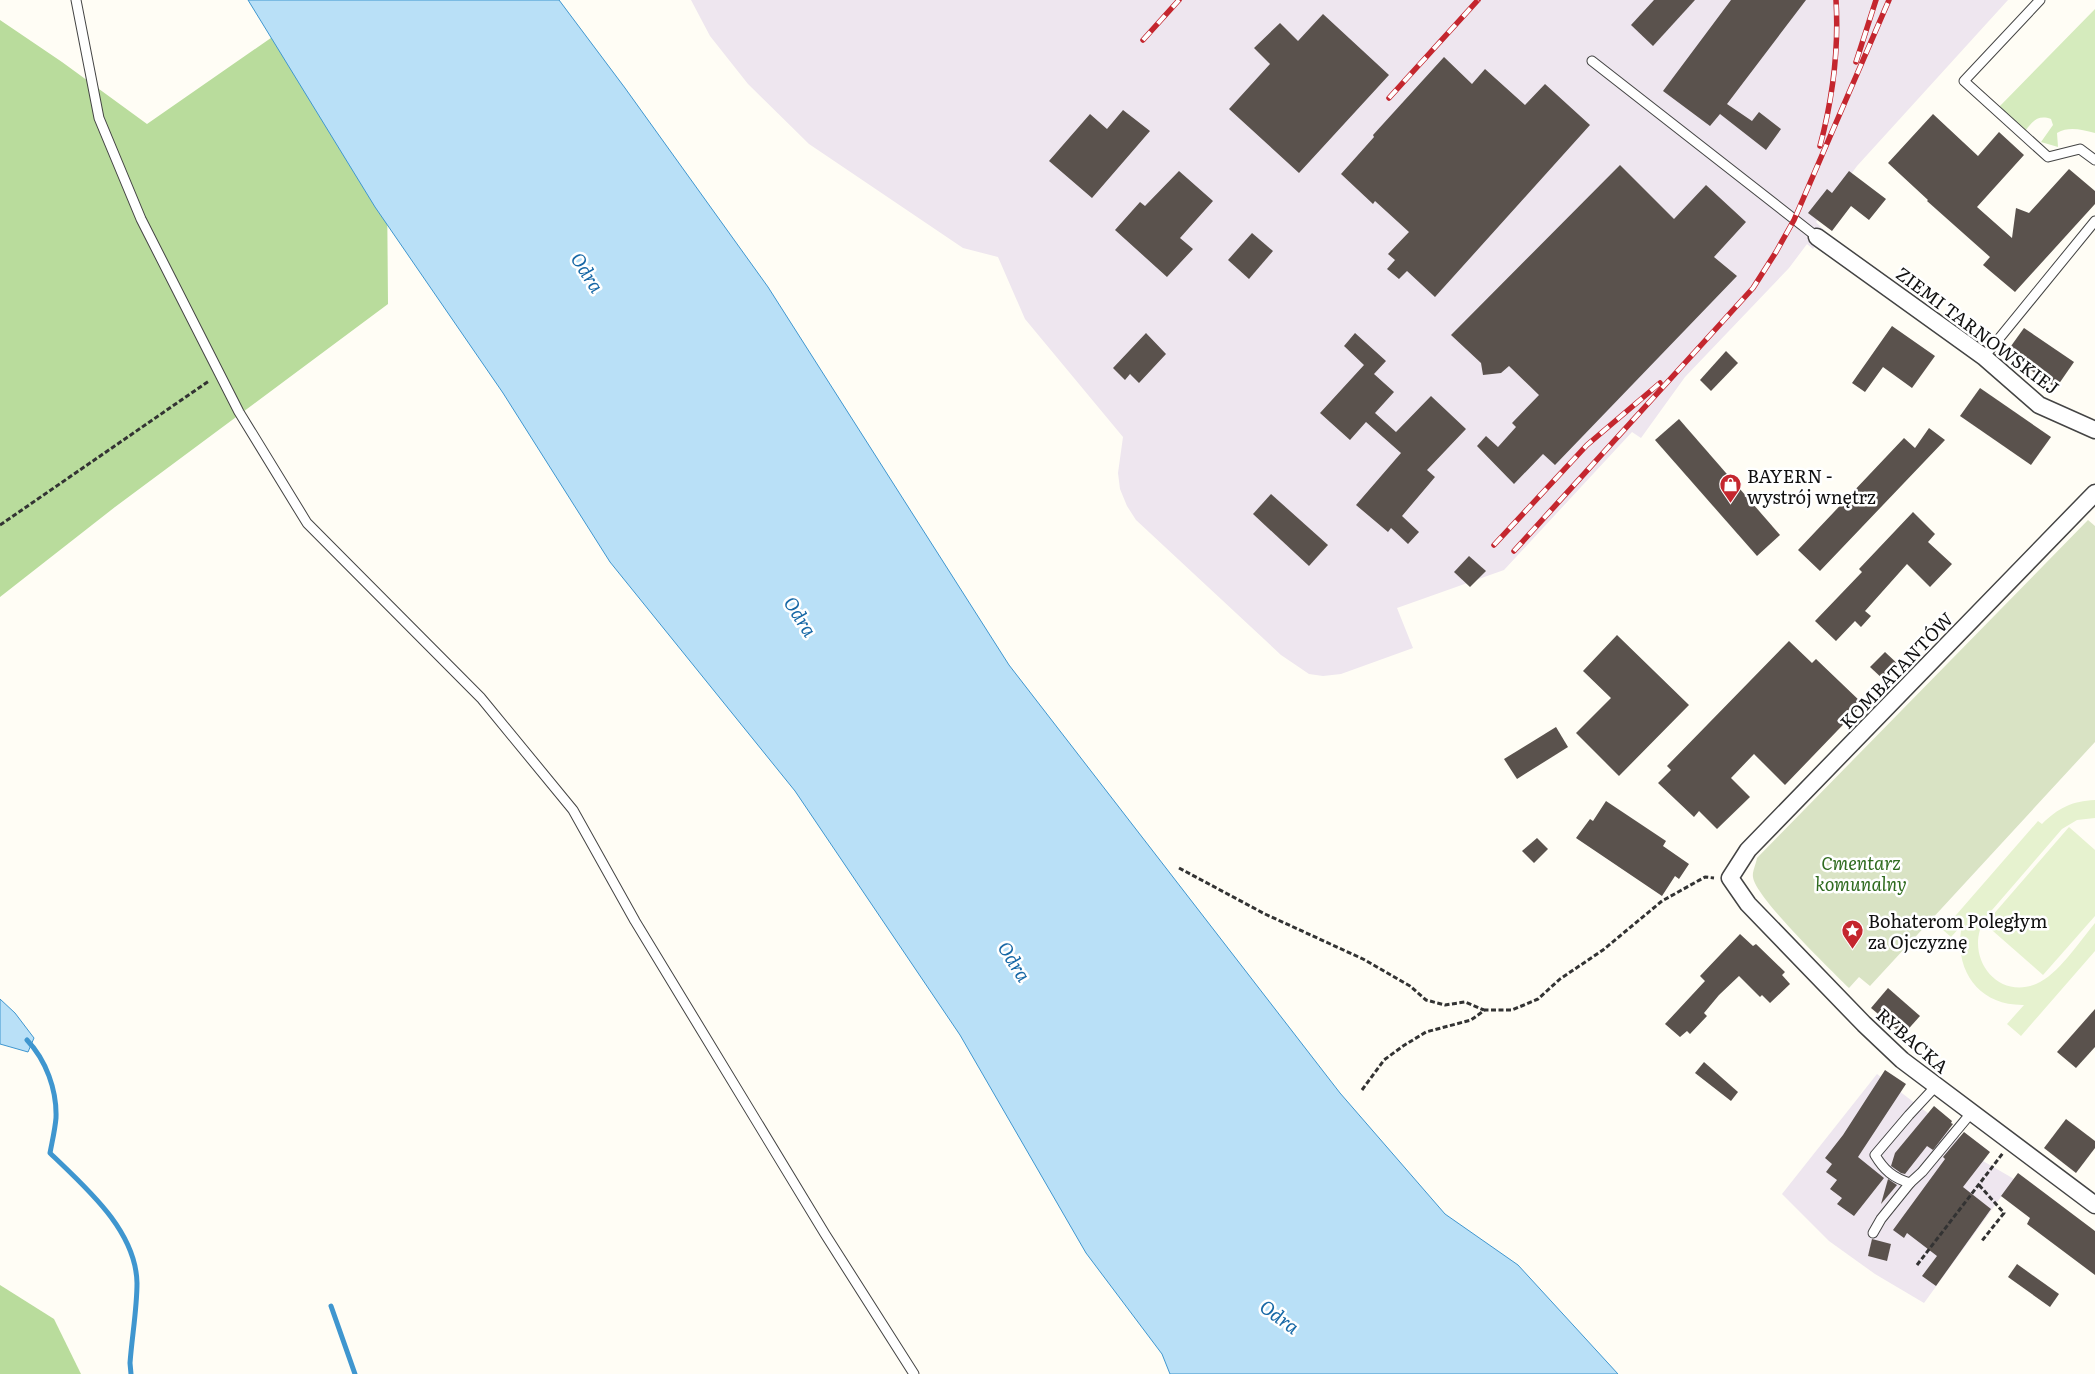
<svg xmlns="http://www.w3.org/2000/svg" width="2095" height="1374" font-family="Literata,serif">
<rect width="100%" height="100%" fill="#fffdf5"/>
<!-- industrial -->
<g fill="#eee6ef">
<polygon points="691,0 2008,0 1857,166 1816,222 1826,232 1813,249 1807,244 1789,268 1685,377 1641,438 1632,432 1504,570 1397,608 1413,648 1341,674 1323,676 1309,674 1281,655 1136,520 1127,506 1120,489 1118,473 1123,437 1025,319 998,257 963,248 809,144 748,84 710,36"/>
<polygon points="1877,1074 1972,1147 1977,1142 1990,1152 1983,1161 2014,1179 1924,1303 1875,1274 1829,1241 1782,1194"/>
</g>
<!-- green -->
<path fill="#d5ebbd" d="M2095,9V133C2081,130 2070,126 2057,133L2058,147L2041,142L2053,125L2051,119C2039,115 2033,120 2026,130L1999,107Z"/>
<!-- forest -->
<g fill="#b9dc9c">
<polygon points="0,20 62,62 147,124 291,24 387,182 388,304 115,507 0,597"/>
<polygon points="0,1285 54,1319 81,1374 0,1374"/>
</g>
<!-- cemetery -->
<path fill="#d9e3c4" d="M2088,520L2095,526V742L1870,986L1859,977L1849,988C1831,970 1755,897 1753,877C1752,872 1756,864 1757,858Z"/>
<!-- pitch -->
<g fill="#e6f2cf">
<path d="M2095,800V818L2077,820L2062,829L1986,917C1962,954 1996,1001 2036,984C2058,975 2079,942 2095,923V951L2021,1036L2007,1024L2024,1005C1977,1006 1953,968 1962,925L1951,937L1943,930L2038,821L2042,824C2058,808 2072,801 2095,800Z"/>
<polygon points="2069,827 2095,850 2095,916 2043,975 1985,924"/>
</g>
<!-- water -->
<g fill="#b9e0f7" stroke="#3f96cf">
<polygon points="248,0 559,0 625,88 768,287 1009,665 1340,1093 1445,1214 1518,1265 1618,1374 1170,1374 1162,1354 1086,1253 960,1035 795,791 610,562 503,393 375,207"/>
<polygon points="0,999 15,1013 34,1038 28,1052 0,1044"/>
</g>
<g fill="none" stroke-linecap="round" stroke-linejoin="round">
<!-- stream -->
<g stroke="#3f96cf" stroke-width="5">
<path d="M27,1040C46,1060 57,1090 56,1118C55,1130 52,1142 50,1153C85,1187 136,1230 137,1283C137,1309 132,1336 130,1363L131,1374"/>
<polyline points="331,1306 355,1374"/>
</g>
</g>
<!-- building -->
<g fill="#5a524d">
<polygon points="1654,0 1695,0 1653,46 1631,25"/>
<polygon points="1731,0 1806,0 1727,104 1752,121 1759,112 1781,129 1766,150 1720,114 1710,126 1663,91"/>
<polygon points="1323,14 1389,75 1299,173 1229,109 1270,64 1254,48 1280,23 1298,41"/>
<polygon points="1444,57 1472,84 1485,69 1525,105 1545,84 1590,125 1435,297 1407,271 1399,279 1387,269 1395,260 1388,254 1409,232 1375,201 1373,204 1341,174 1374,137 1373,135"/>
<polygon points="1123,110 1150,131 1092,198 1049,161 1090,114 1107,129"/>
<polygon points="1933,114 1978,156 1999,132 2024,155 1977,207 2012,238 2016,208 2029,213 2069,169 2095,191 2095,204 2015,292 1983,265 1990,257 1927,201 1928,200 1888,163"/>
<polygon points="1620,165 1674,219 1706,185 1746,222 1714,257 1737,276 1555,465 1543,454 1514,484 1477,446 1486,436 1498,447 1516,427 1512,423 1539,395 1509,366 1501,373 1483,375 1481,363 1451,335"/>
<polygon points="1179,171 1213,201 1180,238 1193,249 1167,277 1115,230 1140,202 1145,206"/>
<polygon points="1849,171 1886,199 1869,220 1851,206 1832,231 1808,213 1827,189 1832,193"/>
<polygon points="1252,233 1273,251 1249,279 1228,260"/>
<polygon points="1892,326 1935,356 1912,388 1883,367 1865,392 1852,383"/>
<polygon points="2024,328 2074,362 2056,388 2006,353"/>
<polygon points="1146,333 1166,354 1139,383 1130,374 1125,380 1113,368"/>
<polygon points="1355,333 1386,361 1374,374 1394,392 1375,413 1396,432 1431,396 1466,429 1427,470 1435,477 1402,516 1419,532 1408,544 1391,528 1388,532 1356,505 1401,453 1366,422 1350,440 1320,413 1364,365 1344,346"/>
<polygon points="1726,351 1738,363 1711,391 1700,380"/>
<polygon points="1980,388 2051,437 2031,465 1960,416"/>
<polygon points="1679,419 1780,535 1757,556 1655,440"/>
<polygon points="1929,428 1945,440 1820,571 1798,550 1904,438 1915,448"/>
<polygon points="1271,494 1328,545 1309,566 1253,514"/>
<polygon points="1913,512 1935,534 1928,542 1952,564 1930,587 1907,564 1865,611 1871,616 1861,627 1855,621 1836,641 1815,621 1862,572 1859,569"/>
<polygon points="1469,556 1486,571 1470,587 1454,572"/>
<polygon points="1617,635 1689,705 1619,776 1576,733 1611,698 1583,671"/>
<polygon points="1789,641 1812,663 1816,659 1863,704 1785,785 1754,754 1731,778 1750,797 1717,829 1699,811 1694,817 1658,783 1671,770 1667,766"/>
<polygon points="1885,652 1900,666 1885,681 1870,667"/>
<polygon points="1556,727 1568,747 1517,779 1504,759"/>
<polygon points="1606,801 1666,841 1663,846 1689,864 1679,879 1675,876 1662,896 1576,838 1590,819 1593,821"/>
<polygon points="1537,838 1548,849 1534,863 1522,851"/>
<polygon points="1740,934 1753,946 1756,944 1785,972 1782,975 1790,984 1770,1003 1762,995 1760,997 1739,976 1719,995 1704,1013 1707,1016 1690,1034 1687,1031 1680,1037 1665,1024 1705,981 1700,976"/>
<polygon points="1888,988 1920,1016 1903,1035 1871,1008"/>
<polygon points="2095,1009 2095,1047 2076,1068 2057,1052"/>
<polygon points="1704,1062 1738,1092 1731,1101 1695,1073"/>
<polygon points="1885,1070 1906,1084 1858,1157 1884,1178 1854,1216 1837,1204 1842,1198 1830,1189 1837,1180 1826,1172 1832,1164 1825,1158 1843,1135"/>
<polygon points="1934,1106 1952,1121 1951,1123 1953,1124 1933,1150 1927,1146 1905,1174 1901,1173 1891,1166 1895,1153"/>
<polygon points="2066,1119 2095,1141 2095,1148 2076,1173 2044,1148"/>
<polygon points="1964,1132 1990,1152 1963,1187 1991,1209 1936,1286 1922,1276 1937,1256 1907,1233 1904,1238 1893,1230 1945,1159 1943,1157"/>
<polygon points="2018,1173 2095,1231 2095,1275 2027,1224 2030,1218 2001,1196"/>
<polygon points="1888,1179 1897,1185 1881,1204"/>
<polygon points="1872,1239 1891,1244 1887,1261 1868,1256"/>
<polygon points="2017,1264 2059,1294 2050,1307 2008,1277"/>
</g>
<g fill="none" stroke-linecap="round" stroke-linejoin="round">
<defs>
<g id="lane">
<polyline points="76,0 99,118 141,219 239,412 307,523 481,698 573,810 635,921 825,1234 914,1374"/>
<polyline points="2040,0 1964,81 2048,157 2080,149 2095,160"/>
<polyline points="1592,61 1817,237"/>
<polyline points="1984,357 2095,221"/>
<path d="M1936,1086L1909,1115L1875,1155C1884,1170 1893,1178 1910,1183L1922,1172L1971,1113"/>
<polyline points="1873,1233 1881,1219 1910,1183"/>
</g>
<g id="street">
<polyline points="1817,237 1984,357 2039,405 2095,430"/>
<polyline points="2095,493 1748,850 1730,878 1748,904 1864,1024 1902,1060 2095,1205"/>
</g>
</defs>
<!-- lane casing -->
<use href="#lane" stroke="#444" stroke-width="11"/>
<!-- street casing -->
<use href="#street" stroke="#444" stroke-width="19"/>
<!-- path -->
<g stroke="#333" stroke-width="3" stroke-dasharray="5 2.5" stroke-linecap="butt">
<polyline points="0,525 209,381"/>
<polyline points="1179,868 1265,914 1363,959 1410,986 1426,1000 1445,1005 1465,1002 1484,1010"/>
<polyline points="1362,1090 1384,1060 1403,1046 1426,1032 1471,1020 1485,1010 1512,1010 1538,999 1560,979 1603,950 1662,901 1705,877 1714,878"/>
<polyline points="1979,1185 2004,1213 1981,1242"/>
<polyline points="1917,1265 2003,1153"/>
</g>
<!-- lane -->
<use href="#lane" stroke="#fff" stroke-width="9"/>
<!-- street -->
<use href="#street" stroke="#fff" stroke-width="16"/>
<defs>
<g id="rail">
<polyline points="1143,40 1179,0"/>
<polyline points="1856,62 1876,0"/>
<polyline points="1389,98 1478,0"/>
<path d="M1820,146C1833,97 1839,50 1836,0"/>
<polyline points="1494,545 1587,445 1660,383"/>
<polyline points="1514,551 1753,288 1776,252 1794,220 1889,0"/>
</g>
</defs>
<!-- rail casing -->
<use href="#rail" stroke="#c4262e" stroke-width="5.5"/>
<!-- rail -->
<use href="#rail" stroke="#fff" stroke-width="4" stroke-dasharray="11" stroke-linecap="butt"/>
</g>
<!-- icons -->
<defs>
<symbol id="shop-pin" viewBox="-11 -11 22 30"><path d="M0 17L-7.5 6A9.5 9.5 0 1 1 7.5 6Z" fill="#c4262e" stroke="#fff"/><path d="M-5-2.5h2.3a2.7 3.5 0 0 1 5.4 0H5L5.5 6h-11ZM-1.5-2.5h3a1.5 2.3 0 0 0-3 0Z" fill="#fff"/></symbol>
<symbol id="sight-pin" viewBox="-11 -11 22 30"><path d="M0 17L-7.5 6A9.5 9.5 0 1 1 7.5 6Z" fill="#c4262e" stroke="#fff"/><path d="M0-6L1.8-2.2L6-1.7L2.9 1.2L3.7 5.4L0 3.3L-3.7 5.4L-2.9 1.2L-6-1.7L-1.8-2.2Z" fill="#fff"/></symbol>
</defs>
<g fill-rule="evenodd">
<use href="#shop-pin" x="1718" y="472" width="25" height="34"/>
<use href="#sight-pin" x="1840" y="918" width="25" height="34"/>
</g>
<g text-anchor="middle" dominant-baseline="central" stroke-width="5" stroke-linejoin="round" paint-order="stroke">
<!-- street labels -->
<g font-size="18" fill="#111" stroke="#fff">
<text transform="translate(1978 330) rotate(37)">ZIEMI TARNOWSKIEJ</text>
<text transform="translate(1896 670) rotate(-46)">KOMBATANTÓW</text>
<text transform="translate(1913 1040) rotate(41)">RYBACKA</text>
</g>
<!-- poi labels -->
<g font-size="18" fill="#111" stroke="#fff" text-anchor="start">
<text x="1747" y="475">BAYERN -<tspan x="1747" dy="21">wystrój wnętrz</tspan></text>
<text x="1868" y="920">Bohaterom Poległym<tspan x="1868" dy="21">za Ojczyznę</tspan></text>
</g>
<!-- park labels -->
<g font-size="18" font-style="italic" fill="#2f6b1f" stroke="#fff">
<text x="1861" y="862">Cmentarz<tspan x="1861" dy="21">komunalny</tspan></text>
</g>
<!-- water labels -->
<g font-size="19" font-style="italic" fill="#1768a6" stroke="#fff">
<text transform="translate(588 272) rotate(58)">Odra</text>
<text transform="translate(801 616) rotate(58)">Odra</text>
<text transform="translate(1015 961) rotate(58)">Odra</text>
<text transform="translate(1280 1316) rotate(36)">Odra</text>
</g>
</g>
</svg>
